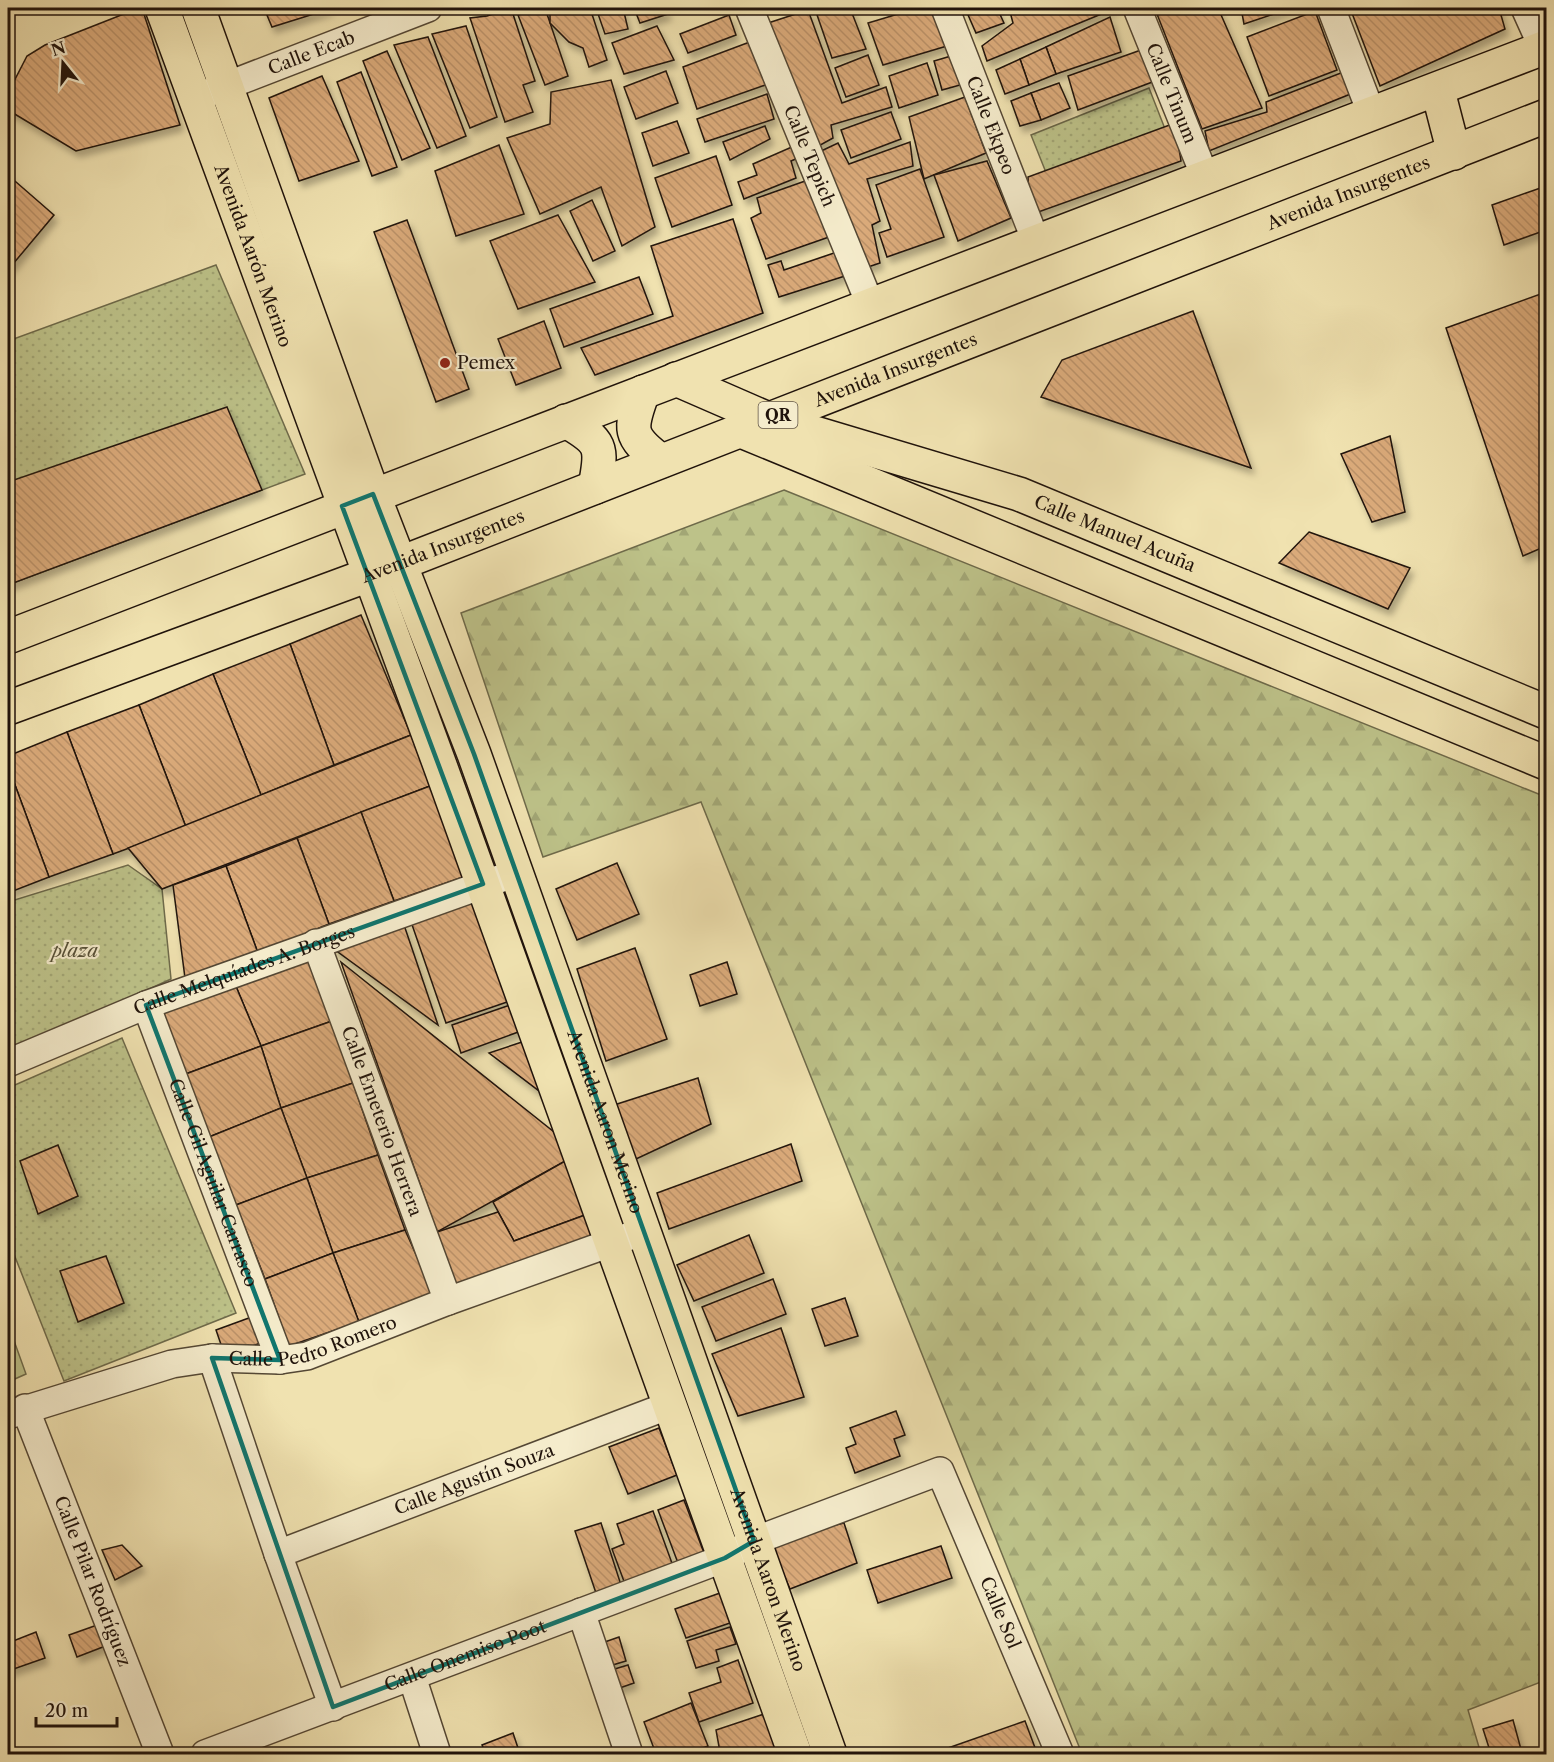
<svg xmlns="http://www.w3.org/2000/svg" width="1554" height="1762" font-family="'Libre Caslon Text',serif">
<defs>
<pattern id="forest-firs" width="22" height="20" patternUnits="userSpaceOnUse" patternTransform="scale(1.5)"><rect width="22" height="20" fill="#bdc289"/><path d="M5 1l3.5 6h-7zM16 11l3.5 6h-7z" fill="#a2a675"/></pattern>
<pattern id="park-dots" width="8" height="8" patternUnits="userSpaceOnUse" patternTransform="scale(1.5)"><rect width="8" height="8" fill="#bdc289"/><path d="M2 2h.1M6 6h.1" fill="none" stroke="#a2a675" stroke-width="1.8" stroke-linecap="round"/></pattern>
<pattern id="building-back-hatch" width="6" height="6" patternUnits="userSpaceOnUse" patternTransform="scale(1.5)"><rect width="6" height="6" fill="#daaa7a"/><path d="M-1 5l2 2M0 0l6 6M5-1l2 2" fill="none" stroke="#bb9168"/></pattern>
<filter id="shadow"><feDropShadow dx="3.5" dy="6" stdDeviation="3" flood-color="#0004"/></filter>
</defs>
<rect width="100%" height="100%" fill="#f0e2b0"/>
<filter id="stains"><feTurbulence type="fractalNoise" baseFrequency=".00333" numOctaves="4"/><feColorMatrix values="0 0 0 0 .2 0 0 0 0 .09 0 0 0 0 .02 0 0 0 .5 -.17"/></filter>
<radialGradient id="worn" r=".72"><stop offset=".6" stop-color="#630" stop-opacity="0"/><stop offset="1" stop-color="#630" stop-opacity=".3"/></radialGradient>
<!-- forest -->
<polygon fill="url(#forest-firs)" stroke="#6e6a4a" stroke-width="1.5" points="784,490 1546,797 1546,1680 1468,1710 1481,1754 1082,1754 701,802 543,857 461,613"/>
<!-- park -->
<g fill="url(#park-dots)" stroke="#6e6a4a" stroke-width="1.5">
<polygon points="1149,88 1169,139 1051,185 1031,135"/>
<polygon points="216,265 305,474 8,585 8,341"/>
<polygon points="128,865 162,889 171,979 8,1054 8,902"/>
<polygon points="122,1038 236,1313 64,1381 8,1239 8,1088"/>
</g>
<!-- pitch -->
<polygon fill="#bdc289" stroke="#6e6a4a" stroke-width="1.5" points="8,1324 26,1374 8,1382"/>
<!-- building -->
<g fill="url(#building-back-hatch)" stroke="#20130b" stroke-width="1.5" filter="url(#shadow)">
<polygon points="139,8 142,8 180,125 76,151 8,110 8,93 27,56 45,45"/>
<polygon points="264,8 329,8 330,9 272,27"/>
<polygon points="511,8 535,81 523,85 533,112 505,122 470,18 487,16"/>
<polygon points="540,8 545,8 568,76 545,85 518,15"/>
<polygon points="550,8 590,8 607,60 589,67 583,48 569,42 550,23"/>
<polygon points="596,8 623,8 628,29 605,34"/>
<polygon points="634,8 665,8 668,14 640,23"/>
<polygon points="821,8 850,8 866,49 832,58 815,9"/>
<polygon points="918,8 935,8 947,46 883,65 868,23"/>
<polygon points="965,8 997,8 1004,23 976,33"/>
<polygon points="1009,8 1116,8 987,61 982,46 1013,23"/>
<polygon points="1177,8 1218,8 1262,108 1202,129 1157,14"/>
<polygon points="1241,8 1292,8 1244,24"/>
<polygon points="1350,8 1499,8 1505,29 1380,86"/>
<polygon points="808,10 842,103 886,87 892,107 831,125 833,138 815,148 765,24"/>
<polygon points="1315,11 1337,70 1269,96 1247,37"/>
<polygon points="729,15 736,35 688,53 680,34"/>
<polygon points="1110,17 1121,52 1056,74 1046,47"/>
<polygon points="466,26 497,117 470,128 432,34"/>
<polygon points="657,26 674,60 624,74 612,43"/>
<polygon points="428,37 466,136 437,148 394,45"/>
<polygon points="755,40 771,83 697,109 683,67"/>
<polygon points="1046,47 1056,74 1029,85 1020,59"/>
<polygon points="1141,50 1155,81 1078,110 1068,76"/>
<polygon points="387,51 430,148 402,160 363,61"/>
<polygon points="868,55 879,85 846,97 835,68"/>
<polygon points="951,56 960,85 942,90 934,61"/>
<polygon points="1020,59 1029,85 1005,94 996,70"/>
<polygon points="927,63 938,95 899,108 889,76"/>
<polygon points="666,71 678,103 636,119 624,87"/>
<polygon points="1346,71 1353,93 1209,151 1205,131 1267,112 1266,102"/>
<polygon points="361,72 397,167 372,176 337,82"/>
<polygon points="322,76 359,161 299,181 269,98"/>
<polygon points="611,80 655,227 622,246 601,187 540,214 507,138 550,124 551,92"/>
<polygon points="1059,83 1070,108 1041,120 1031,93"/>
<polygon points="1031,93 1041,120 1020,126 1011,101"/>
<polygon points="767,94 774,119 705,142 697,119"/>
<polygon points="965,97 986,153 924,179 909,117"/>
<polygon points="891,112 901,139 851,158 841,130"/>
<polygon points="677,121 689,153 653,166 642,133"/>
<polygon points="1175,123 1181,161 1030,215 1028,177"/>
<polygon points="765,126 770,139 730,160 723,142"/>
<polygon points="910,142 913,166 867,179 880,221 872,225 880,263 862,269 817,153 838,143 849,164"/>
<polygon points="499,145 524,214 456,236 435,171"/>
<polygon points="794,146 798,158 791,161 796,178 744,199 738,182 757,175 753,164"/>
<polygon points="716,156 732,205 672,227 655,178"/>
<polygon points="987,161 1011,218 958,241 934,175"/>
<polygon points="920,169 944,237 887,257 879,233 891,229 876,185"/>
<polygon points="8,175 54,215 8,270"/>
<polygon points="808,180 829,237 766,259 751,218 761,213 757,198"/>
<polygon points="1546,186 1546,230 1504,245 1492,205"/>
<polygon points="592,200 615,251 593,261 570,211"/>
<polygon points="558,215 595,282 518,309 490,241"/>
<polygon points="733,219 763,313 595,375 581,348 673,316 651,246"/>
<polygon points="407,220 469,389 436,402 374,232"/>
<polygon points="837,252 845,276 779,297 768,265 781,261 784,270"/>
<polygon points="639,277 653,314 564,347 550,309"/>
<polygon points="1546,292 1546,546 1523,556 1446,328"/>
<polygon points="1193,311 1251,468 1041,397 1062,360"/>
<polygon points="544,321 561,368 516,385 498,339"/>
<polygon points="227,407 262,490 8,585 8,482"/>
<polygon points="1390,436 1405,512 1372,522 1341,454"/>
<polygon points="1309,532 1410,568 1388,609 1279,563"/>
<polygon points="361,615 411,735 334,765 290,644"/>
<polygon points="290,644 334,765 261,795 213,674"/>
<polygon points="213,674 261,795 186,827 139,705"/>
<polygon points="139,705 186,827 113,854 67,732"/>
<polygon points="67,732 113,854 49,877 8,766 8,756"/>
<polygon points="411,735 430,786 162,889 128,848"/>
<polygon points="8,766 49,877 8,893"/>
<polygon points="430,786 466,876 394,901 361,812"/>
<polygon points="361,812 394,901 329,924 297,838"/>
<polygon points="297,838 329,924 258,953 226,866"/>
<polygon points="617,863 639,914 577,940 556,889"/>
<polygon points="226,866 258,953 185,978 173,885"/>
<polygon points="471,892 510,1001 446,1023 409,916"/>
<polygon points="403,922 438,1025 331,947"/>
<polygon points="635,948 667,1039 606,1061 577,969"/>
<polygon points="308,958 332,1021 261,1046 235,984"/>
<polygon points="341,962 554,1132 567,1160 437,1232"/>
<polygon points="727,962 737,994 700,1006 690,975"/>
<polygon points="235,984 261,1046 183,1075 158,1013"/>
<polygon points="513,1004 521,1031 461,1053 452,1025"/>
<polygon points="332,1021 353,1083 281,1108 261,1046"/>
<polygon points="528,1040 551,1100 489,1053"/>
<polygon points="261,1046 281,1108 209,1137 183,1075"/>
<polygon points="698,1078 711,1124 636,1159 611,1106"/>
<polygon points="353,1083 378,1155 307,1178 281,1108"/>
<polygon points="281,1108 307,1178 236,1205 209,1137"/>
<polygon points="791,1144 802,1181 669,1229 657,1193"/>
<polygon points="58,1145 78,1196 38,1214 20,1161"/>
<polygon points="378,1155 405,1230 333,1253 307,1178"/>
<polygon points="567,1160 585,1215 514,1241 493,1202"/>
<polygon points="307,1178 333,1253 265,1279 236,1205"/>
<polygon points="498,1212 514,1241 585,1215 592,1238 455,1286 437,1232"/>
<polygon points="405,1230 437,1301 359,1322 333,1253"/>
<polygon points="749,1235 764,1273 694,1301 677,1265"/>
<polygon points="333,1253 359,1322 289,1346 265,1279"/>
<polygon points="106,1256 124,1303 78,1322 60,1271"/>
<polygon points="773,1279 786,1314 716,1341 702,1307"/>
<polygon points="845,1298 858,1336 825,1346 812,1309"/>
<polygon points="257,1315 266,1341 225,1356 216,1330"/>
<polygon points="781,1328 804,1397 738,1416 712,1354"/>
<polygon points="896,1411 905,1435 894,1439 900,1456 855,1473 846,1448 856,1444 850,1428"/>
<polygon points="659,1428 677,1475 628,1494 609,1447"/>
<polygon points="684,1500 704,1553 678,1563 658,1510"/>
<polygon points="653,1511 673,1566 625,1584 612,1549 624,1544 617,1524"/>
<polygon points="601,1523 621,1585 596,1593 575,1531"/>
<polygon points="844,1523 857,1563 790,1589 769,1541"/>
<polygon points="122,1545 142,1566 115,1580 102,1550"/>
<polygon points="941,1546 952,1578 878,1603 867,1570"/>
<polygon points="720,1593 730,1623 686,1638 675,1609"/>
<polygon points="100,1624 108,1645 77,1657 69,1635"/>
<polygon points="730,1627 736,1644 716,1650 719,1661 696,1668 687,1641"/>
<polygon points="36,1632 45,1658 8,1671 8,1643"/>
<polygon points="619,1637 626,1661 606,1667 599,1644"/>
<polygon points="738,1660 753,1703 699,1722 689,1693 721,1682 717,1668"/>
<polygon points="628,1665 634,1683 614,1690 608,1671"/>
<polygon points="691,1703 708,1746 686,1754 654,1754 656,1754 644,1722"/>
<polygon points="767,1713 780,1754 713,1754 720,1752 716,1730"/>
<polygon points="1513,1720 1522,1753 1491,1754 1483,1729"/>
<polygon points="1025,1721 1037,1753 950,1754 948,1748"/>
<polygon points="513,1733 520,1754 486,1754 482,1745"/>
</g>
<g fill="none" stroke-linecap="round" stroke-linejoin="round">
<defs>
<g id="minor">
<path id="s1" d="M749,8L870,304"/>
<path id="s2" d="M945,8L1037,244"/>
<path id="s3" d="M1137,8L1206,179"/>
<polyline points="1331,8 1372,115"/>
<polyline points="1525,8 1543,48"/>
<path id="s4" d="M208,93L428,8"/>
<path id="s5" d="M316,943L448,1301"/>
<path id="s6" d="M146,1005L280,1360"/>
<path id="s7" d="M8,1063L146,1005L516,873"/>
<polyline points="212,1358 278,1554 333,1707"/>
<path id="s8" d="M25,1408L160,1754"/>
<path id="s9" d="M8,1415L172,1364L212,1358L280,1360L307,1356L448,1301L630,1236"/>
<path id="s10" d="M278,1554L670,1405"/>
<polyline points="581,1612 629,1754"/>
<polyline points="412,1677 437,1754"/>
<path id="s11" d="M205,1754L725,1558L754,1541L940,1471L1060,1754"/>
</g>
<g id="major">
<path id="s12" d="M162,8L441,768L795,1754"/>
<path id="s13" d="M198,8L373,494L474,754L830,1754"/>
<polyline points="1438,91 1454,153"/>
<path id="s14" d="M676,379L768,419L1019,494L1546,712"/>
<path d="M643,392C629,430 628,436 661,461"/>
<path d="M566,421C602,442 603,446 595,487"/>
<polyline points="739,430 1546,763"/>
<path d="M8,637C519,436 1035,247 1546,47"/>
<path id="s15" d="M8,708L401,563L1546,116"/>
</g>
</defs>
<!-- minor casing -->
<use href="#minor" stroke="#544734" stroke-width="30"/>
<!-- major casing -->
<use href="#major" stroke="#20130b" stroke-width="36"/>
<!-- minor -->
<use href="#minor" stroke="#f5eccc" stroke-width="27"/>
<!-- major -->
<use href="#major" stroke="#f0e2b0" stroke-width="33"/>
</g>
<!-- marked area -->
<path fill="none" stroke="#0f766e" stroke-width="4.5" stroke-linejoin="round" d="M373,494L474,754L754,1541L725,1558L333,1707L212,1358L280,1360L146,1005L483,884L342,506Z"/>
<!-- markers -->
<circle fill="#8f2418" stroke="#f5eccc" stroke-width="2" cx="445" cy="363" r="6"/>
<g text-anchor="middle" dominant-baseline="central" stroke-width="4.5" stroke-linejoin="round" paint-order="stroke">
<!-- shield labels -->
<rect fill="#f5eccc" stroke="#605445" stroke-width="1.5" x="758.5" y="402" width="39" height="26" rx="4.5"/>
<g font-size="16" font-weight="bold" fill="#20130b">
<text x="778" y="415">QR</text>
</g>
<!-- street labels -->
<g font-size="18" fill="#20130b" stroke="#f5eccc">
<text stroke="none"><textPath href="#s4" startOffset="111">Calle Ecab</textPath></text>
<text stroke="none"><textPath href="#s3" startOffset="92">Calle Tinum</textPath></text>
<text stroke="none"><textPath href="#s2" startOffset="126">Calle Ekpeo</textPath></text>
<text stroke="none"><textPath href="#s1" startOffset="160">Calle Tepich</textPath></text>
<text stroke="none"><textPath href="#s15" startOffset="1436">Avenida Insurgentes</textPath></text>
<text stroke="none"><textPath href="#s12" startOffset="264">Avenida Aarón Merino</textPath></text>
<text stroke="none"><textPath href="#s15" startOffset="950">Avenida Insurgentes</textPath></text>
<text stroke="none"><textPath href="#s14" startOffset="466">Calle Manuel Acuña</textPath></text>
<text stroke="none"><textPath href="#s15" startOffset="464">Avenida Insurgentes</textPath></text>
<text stroke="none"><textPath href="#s7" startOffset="254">Calle Melquíades A. Borges</textPath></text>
<text stroke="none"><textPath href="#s5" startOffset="190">Calle Emeterio Herrera</textPath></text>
<text stroke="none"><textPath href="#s13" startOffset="1186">Avenida Aaron Merino</textPath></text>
<text stroke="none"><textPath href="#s6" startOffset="190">Calle Gil Aguilar Carrasco</textPath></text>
<text stroke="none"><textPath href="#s9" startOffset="316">Calle Pedro Romero</textPath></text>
<text stroke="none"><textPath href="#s10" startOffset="210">Calle Agustín Souza</textPath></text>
<text stroke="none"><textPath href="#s8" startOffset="186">Calle Pilar Rodríguez</textPath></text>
<text stroke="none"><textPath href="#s13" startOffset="1672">Avenida Aaron Merino</textPath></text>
<text stroke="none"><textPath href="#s11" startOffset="942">Calle Sol</textPath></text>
<text stroke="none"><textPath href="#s11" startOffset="278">Calle Onemiso Poot</textPath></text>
</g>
<!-- poi labels -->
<g font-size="18" fill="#20130b" stroke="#f5eccc" text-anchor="start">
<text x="457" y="363">Pemex</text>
</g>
<!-- park labels -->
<g font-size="18" font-style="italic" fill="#575037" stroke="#f5eccc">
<text x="75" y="951">plaza</text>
</g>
</g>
<!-- margin -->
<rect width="1554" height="1762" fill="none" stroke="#f0e2b0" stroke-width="30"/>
<rect x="9" y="9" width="1536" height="1744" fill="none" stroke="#20130b" stroke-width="3"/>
<rect x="15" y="15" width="1524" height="1732" fill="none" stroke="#20130b" stroke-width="1.5"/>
<!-- north arrow -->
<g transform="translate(63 63) rotate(342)" stroke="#f5eccc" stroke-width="4.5" paint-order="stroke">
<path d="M0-4.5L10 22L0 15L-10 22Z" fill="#20130b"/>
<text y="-9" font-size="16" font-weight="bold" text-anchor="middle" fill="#20130b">N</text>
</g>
<!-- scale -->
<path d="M36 1717v9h81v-9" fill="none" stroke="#20130b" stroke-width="3"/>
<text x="45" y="1717" font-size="18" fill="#20130b" stroke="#f5eccc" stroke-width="4.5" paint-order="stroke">20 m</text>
<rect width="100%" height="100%" filter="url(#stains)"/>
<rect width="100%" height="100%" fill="url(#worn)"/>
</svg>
